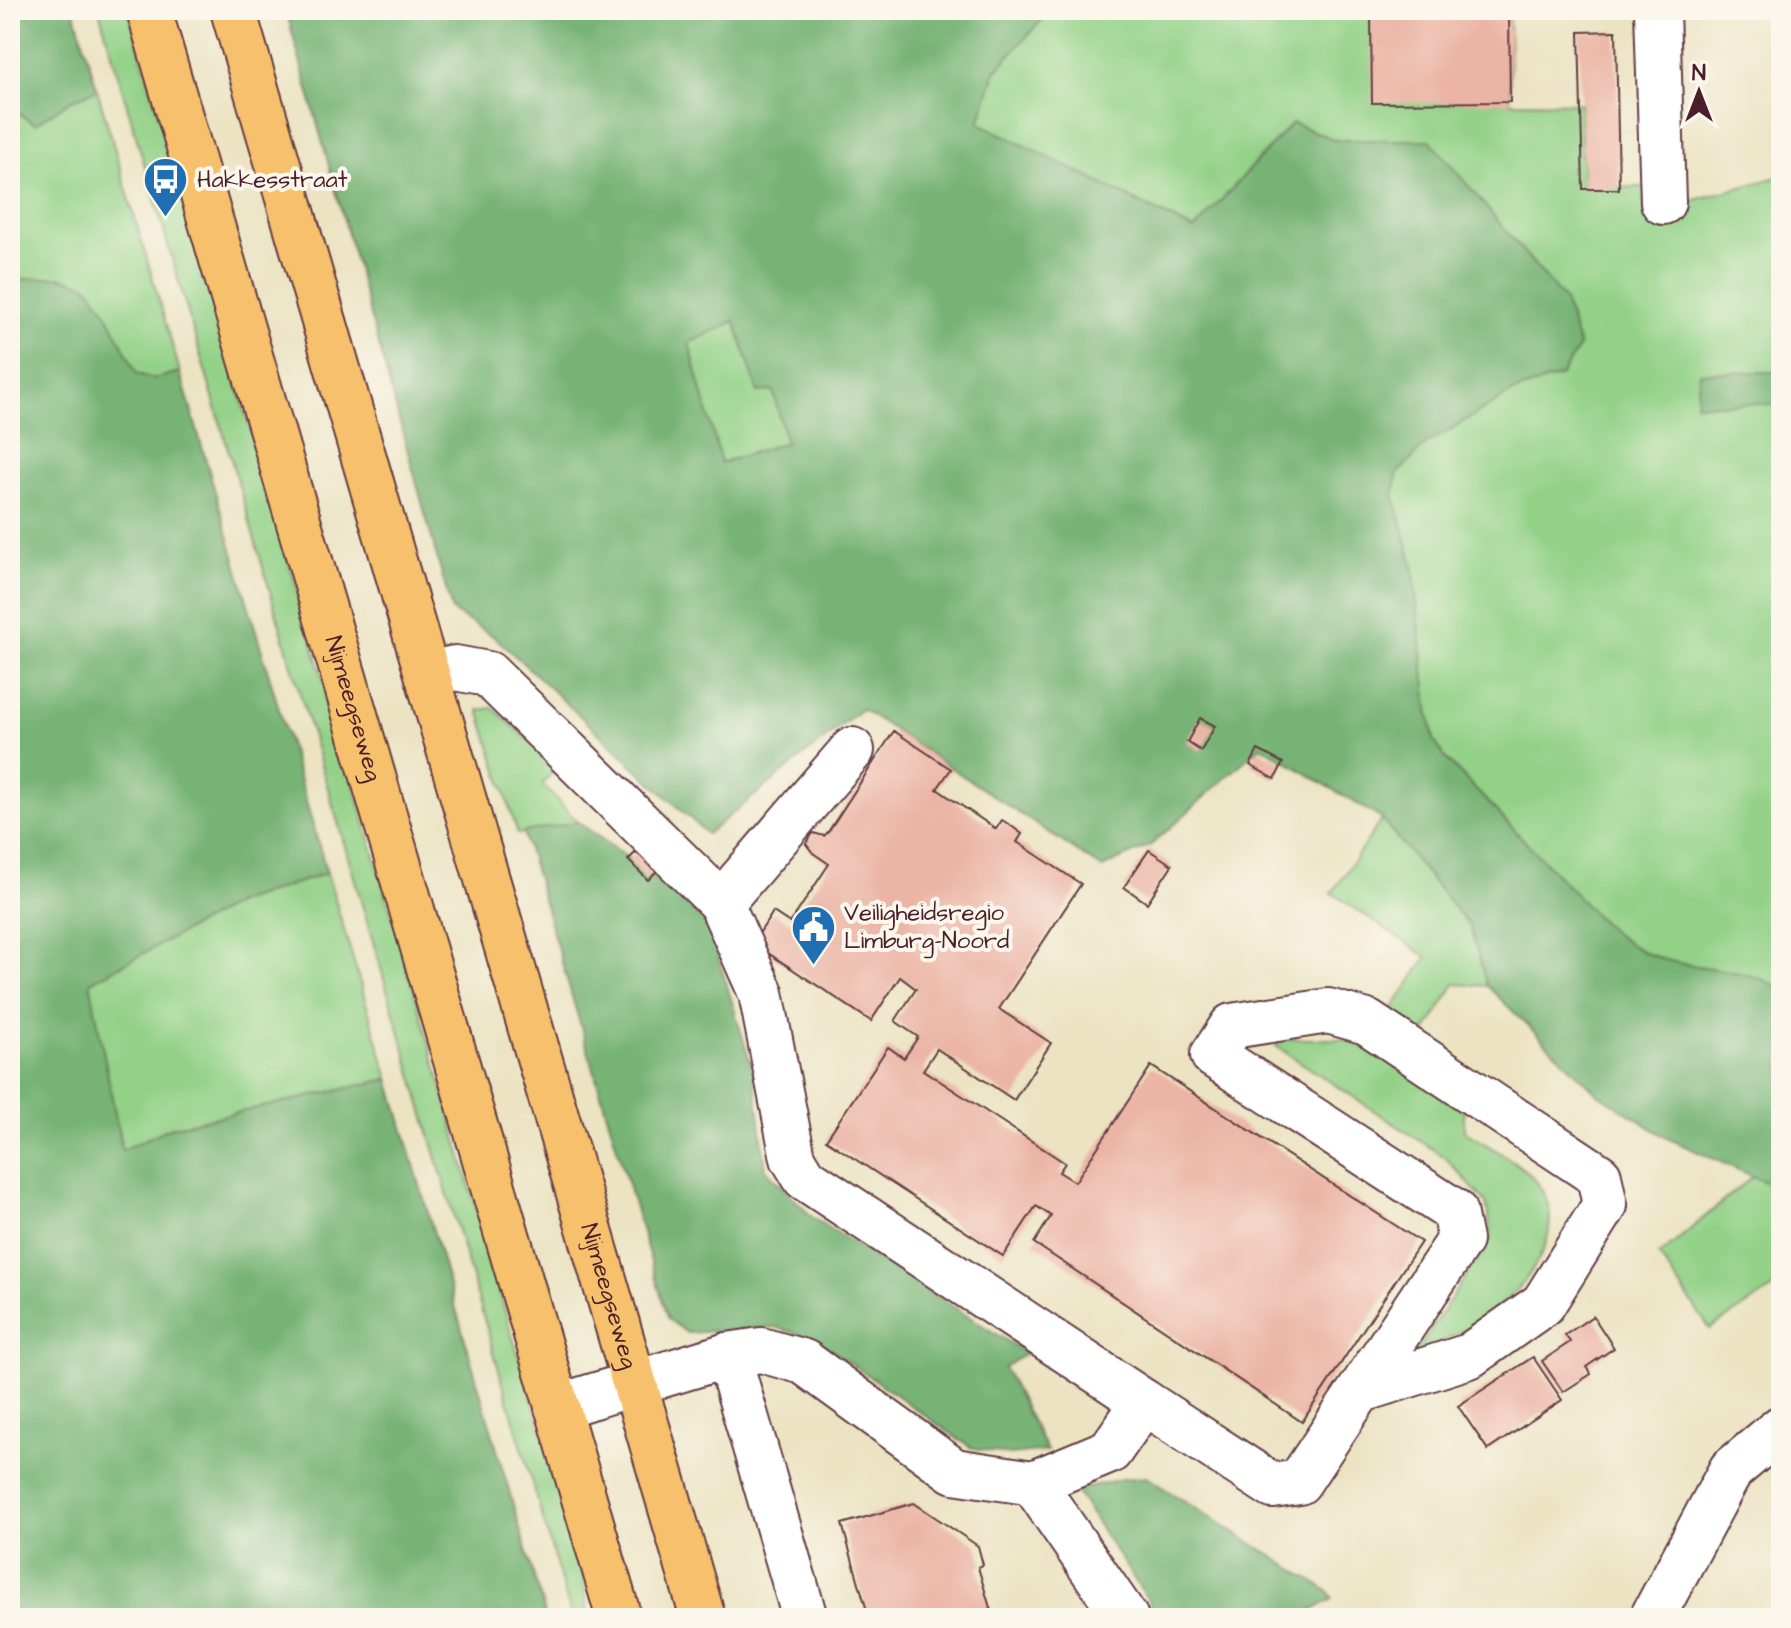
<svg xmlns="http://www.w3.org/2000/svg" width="1791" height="1628" font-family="'Architects Daughter',sans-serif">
<rect width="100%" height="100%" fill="#fbf7ec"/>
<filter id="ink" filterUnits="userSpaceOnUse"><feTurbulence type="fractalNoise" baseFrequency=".0125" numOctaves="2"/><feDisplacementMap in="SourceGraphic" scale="16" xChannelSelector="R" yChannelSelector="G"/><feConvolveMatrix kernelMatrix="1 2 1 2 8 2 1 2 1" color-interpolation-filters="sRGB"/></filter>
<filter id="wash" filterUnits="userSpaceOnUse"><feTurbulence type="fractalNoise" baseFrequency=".006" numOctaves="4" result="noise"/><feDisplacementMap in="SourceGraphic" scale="32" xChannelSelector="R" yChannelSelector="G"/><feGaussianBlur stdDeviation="1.8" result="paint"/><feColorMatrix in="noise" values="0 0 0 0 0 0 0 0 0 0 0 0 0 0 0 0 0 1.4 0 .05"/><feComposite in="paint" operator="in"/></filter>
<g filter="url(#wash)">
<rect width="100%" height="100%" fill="#ebe3c2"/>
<!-- green -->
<g fill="#93d187" stroke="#6e7859" stroke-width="2">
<polygon points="99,10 128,10 438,1073 511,1332 580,1555 588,1618 572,1618"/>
<path d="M1051,10H1509L1510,102L1580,103L1583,188L1645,187L1646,219L1694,200L1781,176V372L1700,373L1696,403L1781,404V988C1739,964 1689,972 1646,953C1611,938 1585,904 1559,877C1521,837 1483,797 1445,758L1434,740L1428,709L1413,566L1394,495L1397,474L1426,444L1513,392L1561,376L1564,300L1430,141L1336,140L1292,123L1195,230L979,123L995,71Z"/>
<polygon points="97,89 180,372 154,379 137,374 123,349 16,280 10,280 10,107 35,124 72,100"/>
<polygon points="735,321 758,391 773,391 786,442 721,463 688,343"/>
<polygon points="493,708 558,766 542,784 578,822 518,834 479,710"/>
<polygon points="1382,819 1470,927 1487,986 1455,984 1424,1034 1390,1013 1427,957 1332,893"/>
<polygon points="327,873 389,1079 172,1127 122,1151 89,982 239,902"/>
<path d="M1280,1039H1344L1366,1047L1464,1111V1131C1482,1143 1523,1164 1535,1180C1572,1226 1532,1281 1493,1311C1471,1328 1443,1340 1418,1355L1416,1352L1492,1236L1486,1203L1446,1158L1276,1046Z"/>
<polygon points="1753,1176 1781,1189 1781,1283 1710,1329 1659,1256"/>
</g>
<!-- forest -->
<g fill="#76b374" stroke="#606950" stroke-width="2" fill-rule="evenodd">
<polygon points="10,10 74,10 97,89 72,100 35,124 10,107"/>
<path d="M286,10H1051L995,71L979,123L1194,230L1292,123L1336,140H1430L1564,300L1579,346L1561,376L1513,392L1426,444L1397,474L1394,495L1413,566L1428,709L1434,740L1445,758C1483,797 1521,837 1559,877C1585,904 1611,938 1646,953C1689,972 1739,964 1781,988V1189L1667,1138L1597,1093L1487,986L1470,927L1382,819L1261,746L1151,845L1102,868L862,709L707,834L496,638L452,611ZM735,321L758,392L773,391L786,442L721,463L689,343Z"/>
<polygon points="60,277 87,285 104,308 137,374 154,379 180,372 327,873 239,902 90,982 122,1150 172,1127 389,1079 546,1618 10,1618 10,280"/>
<polygon points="1781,372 1781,404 1696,404 1700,373"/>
<polygon points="578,822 705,914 754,1074 766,1170 813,1218 1026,1353 1004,1368 1047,1451 1009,1455 970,1447 819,1341 776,1327 687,1333 668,1319 523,832"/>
<polygon points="1146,1477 1328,1591 1333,1599 1298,1618 1160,1618 1075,1490 1122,1479"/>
</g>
<g id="blocks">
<!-- building -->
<g fill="#ebb4a4">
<polygon points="1386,10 1422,10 1422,15 1509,14 1510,102 1372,103 1371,16 1386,16"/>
<polygon points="1616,31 1619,189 1583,189 1579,32"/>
<polygon points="1200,718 1215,726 1201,751 1187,742"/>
<polygon points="894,731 951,769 937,789 996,829 1002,820 1010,825 1022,834 1017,842 1081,884 999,1009 1051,1043 1014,1100 937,1049 923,1070 1065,1163 1059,1172 1075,1182 1151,1066 1421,1242 1302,1422 1034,1243 1051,1216 1036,1206 1003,1256 826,1140 888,1047 904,1058 918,1037 895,1021 916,989 900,977 871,1021 753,943 773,912 790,923 829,864 813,853 806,844 813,833 824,836 828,832"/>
<polygon points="1258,750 1283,763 1275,779 1250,765"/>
<polygon points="638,850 658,870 648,880 628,860"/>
<polygon points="1149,850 1172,865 1147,903 1124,887"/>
<polygon points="1593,1316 1614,1348 1586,1367 1591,1374 1563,1392 1542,1361 1570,1342 1565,1335"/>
<polygon points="1533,1357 1562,1400 1488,1450 1458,1406"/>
<polygon points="914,1503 978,1546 983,1565 978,1567 993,1618 869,1618 842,1524"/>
</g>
</g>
</g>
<g filter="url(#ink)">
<use href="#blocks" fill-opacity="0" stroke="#623c42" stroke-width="2"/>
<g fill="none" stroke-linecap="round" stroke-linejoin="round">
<defs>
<g id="minor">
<polyline points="1657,10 1663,202"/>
<polyline points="428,674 455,668 488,674 721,903 761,993 793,1158 805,1178 1144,1402 1110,1451 1033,1483 954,1471 804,1362 761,1350 728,1355 557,1407"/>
<polyline points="721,903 852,750"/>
<polyline points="728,1355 805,1618"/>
<polyline points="1144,1402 1273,1486 1299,1482 1460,1240 1454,1211 1213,1055 1232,1026 1328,1011 1367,1022 1599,1176 1605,1205 1543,1304 1469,1356 1362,1390"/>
<polyline points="1033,1483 1126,1618"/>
<polyline points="1652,1618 1731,1470 1781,1428"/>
</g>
<g id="major">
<path id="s1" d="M149,10L619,1618"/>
<path id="s2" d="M233,10L703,1618"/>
</g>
</defs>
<!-- minor casing -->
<use href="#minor" stroke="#623c42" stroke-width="48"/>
<!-- major casing -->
<use href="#major" stroke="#623c42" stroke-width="48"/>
<!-- minor -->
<use href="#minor" stroke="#fff" stroke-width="44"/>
<!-- major -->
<use href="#major" stroke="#f7c06c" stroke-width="44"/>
</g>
</g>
<!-- icons -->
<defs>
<symbol id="bus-pin" viewBox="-11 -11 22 30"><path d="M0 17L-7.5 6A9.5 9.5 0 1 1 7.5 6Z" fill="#1f6fb2" stroke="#fbf7ec"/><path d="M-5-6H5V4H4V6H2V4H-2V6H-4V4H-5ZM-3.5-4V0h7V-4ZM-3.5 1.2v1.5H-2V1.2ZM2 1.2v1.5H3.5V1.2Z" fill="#fff"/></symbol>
<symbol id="civic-pin" viewBox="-11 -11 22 30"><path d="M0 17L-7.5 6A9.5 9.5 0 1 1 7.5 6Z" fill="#1f6fb2" stroke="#fbf7ec"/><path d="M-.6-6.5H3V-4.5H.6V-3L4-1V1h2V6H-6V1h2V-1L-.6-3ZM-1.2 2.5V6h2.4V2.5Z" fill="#fff"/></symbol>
</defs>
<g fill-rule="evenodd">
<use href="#bus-pin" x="140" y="154" width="51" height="69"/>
<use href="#civic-pin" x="788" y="902" width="51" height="69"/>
</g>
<g text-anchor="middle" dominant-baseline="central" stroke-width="8" stroke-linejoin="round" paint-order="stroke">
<!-- poi labels -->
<g font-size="24" fill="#4a1f2b" stroke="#fbf7ec" text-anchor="start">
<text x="197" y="180">Hakkesstraat</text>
<text x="844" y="913">Veiligheidsregio<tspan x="844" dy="28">Limburg-Noord</tspan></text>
</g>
<!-- street labels -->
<g font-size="24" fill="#4a1f2b" stroke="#fbf7ec">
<text stroke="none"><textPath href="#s1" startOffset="728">Nijmeegseweg</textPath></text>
<text stroke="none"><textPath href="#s2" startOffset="1340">Nijmeegseweg</textPath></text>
</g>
</g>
<!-- margin -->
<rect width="1791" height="1628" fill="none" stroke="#fbf7ec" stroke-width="40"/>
<!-- north arrow -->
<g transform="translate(1699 92)" stroke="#fbf7ec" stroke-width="6" paint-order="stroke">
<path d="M0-6L14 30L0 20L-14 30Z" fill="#4a1f2b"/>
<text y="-12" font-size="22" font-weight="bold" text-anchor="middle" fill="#4a1f2b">N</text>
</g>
</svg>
